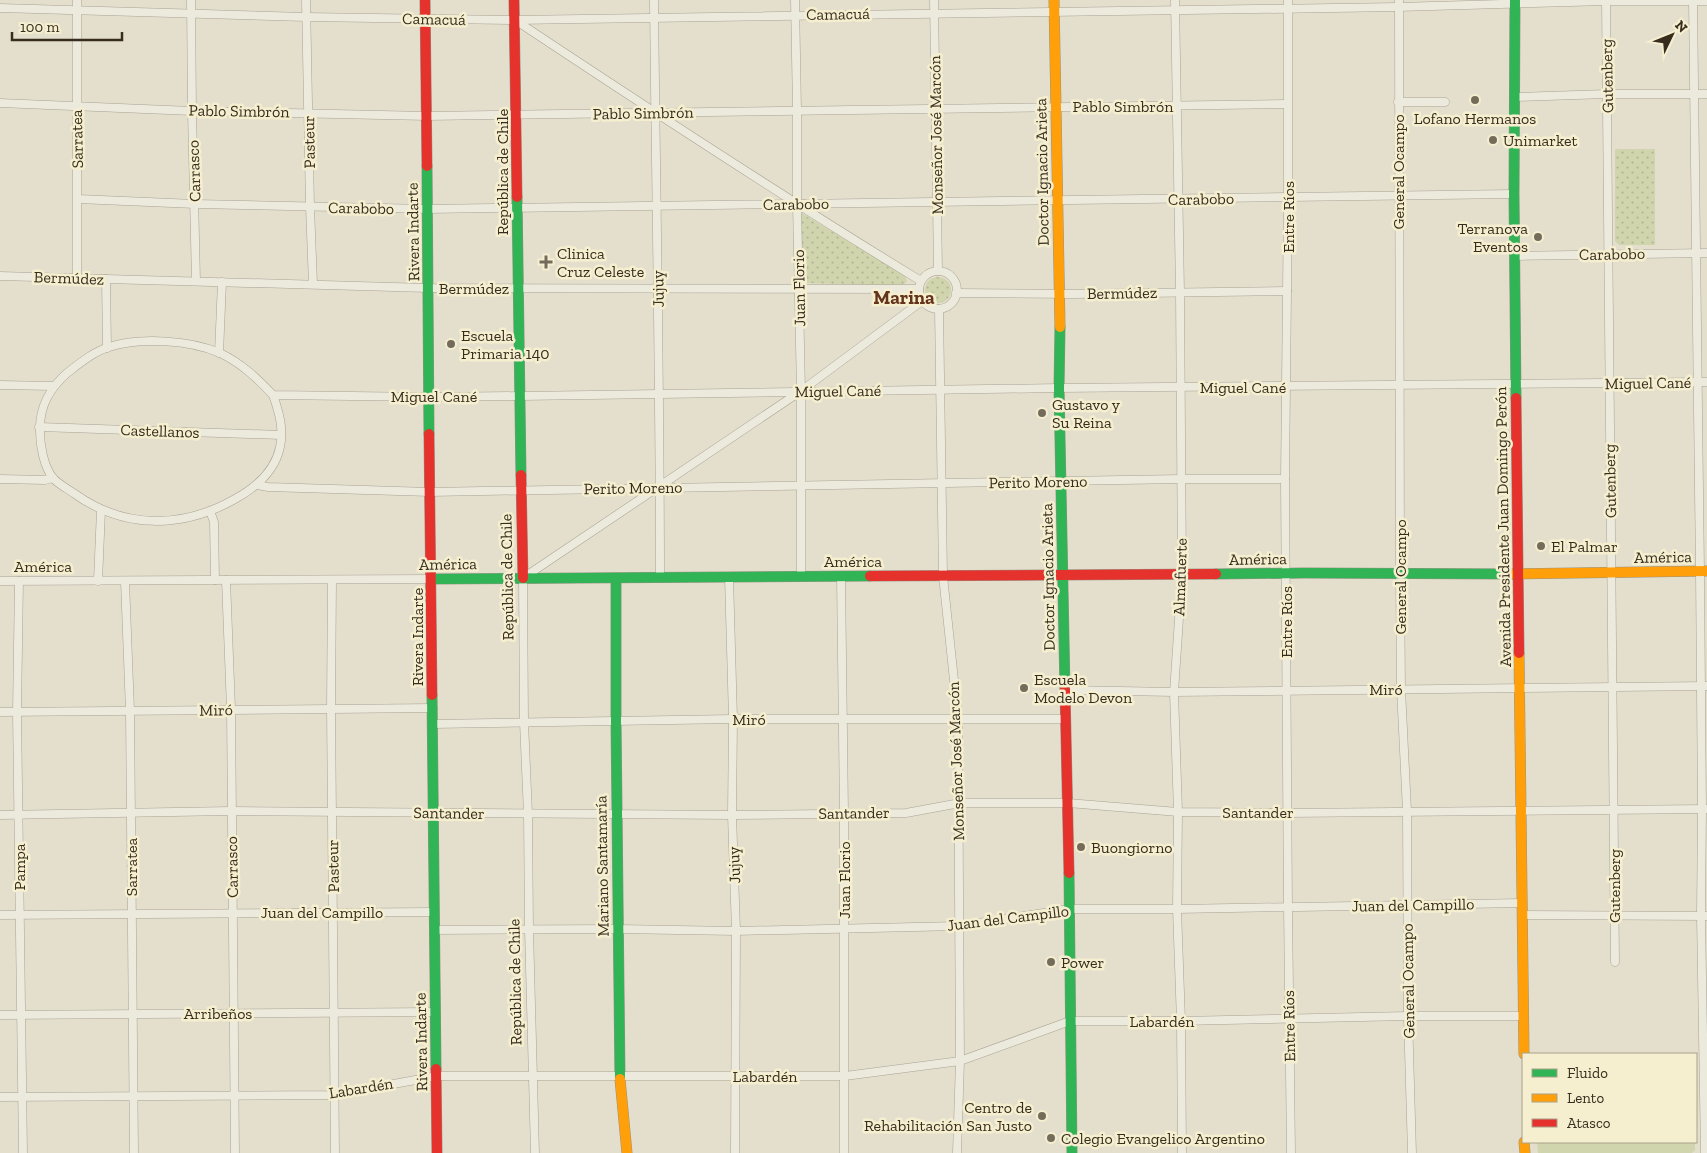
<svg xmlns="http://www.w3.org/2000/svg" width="1707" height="1153" font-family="'Zilla Slab',serif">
<defs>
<pattern id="grass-dots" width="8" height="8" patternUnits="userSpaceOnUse" patternTransform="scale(1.25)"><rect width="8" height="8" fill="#d0d5ae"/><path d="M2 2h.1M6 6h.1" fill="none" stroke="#b3b795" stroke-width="1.8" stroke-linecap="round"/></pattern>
</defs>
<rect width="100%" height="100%" fill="#e4dfcc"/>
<!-- grass -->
<g fill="url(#grass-dots)">
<polygon points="1615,149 1655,149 1655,245 1619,245 1615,241"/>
<polygon points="800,212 905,276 907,282 900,286 804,283"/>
<circle cx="938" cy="290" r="13"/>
</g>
<!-- pitch -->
<polygon fill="#d0d5ae" points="1537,1142 1695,1142 1695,1150 1692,1153 1538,1153"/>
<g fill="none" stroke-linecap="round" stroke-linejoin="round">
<defs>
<g id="street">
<polyline points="191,0 192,111 196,281"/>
<polyline points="306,0 310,207 313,284"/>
<path d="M654,0C656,193 660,385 660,578"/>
<polyline points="795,0 797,110 797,204 801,391 801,577"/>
<polyline points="934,0 938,271"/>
<polyline points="1175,0 1180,292 1182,575 1174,692 1178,812 1177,909 1181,1021 1182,1153"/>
<polyline points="1288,0 1288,198 1285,479 1288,908 1291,1153"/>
<polyline points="1399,0 1400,573 1401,689 1407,811 1408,1016 1412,1153"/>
<polyline points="1606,0 1615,962"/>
<polyline points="1693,0 1700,572 1702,809 1701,916 1705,1153"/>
<polyline points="0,8 306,17 515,20 1398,7 1606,1 1707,1"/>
<path d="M515,20C649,109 783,197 921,281"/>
<polyline points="1515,97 1607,94 1707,94"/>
<polyline points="1398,102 1445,102"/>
<polyline points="0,103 192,111 427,116 1287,104"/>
<polyline points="78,199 195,204 427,209 1514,194"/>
<polyline points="1516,256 1707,253"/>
<circle cx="938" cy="290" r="19"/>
<polyline points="0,276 428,288 919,289"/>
<polyline points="77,278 77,0"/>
<polyline points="106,279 107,348"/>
<polyline points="956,293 1073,294 1287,291"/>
<polyline points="939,309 943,576 958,718 960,1061 957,1153"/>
<polyline points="219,353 222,282"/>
<polyline points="0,385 53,386"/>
<path d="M273,395C279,412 284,429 280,447C275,471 255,488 235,499C182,529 124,529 75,494C68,489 58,484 53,478C44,467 40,446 40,432C39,407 49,389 67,373C80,363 93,352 109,347C140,337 190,340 220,353C241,363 257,378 273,395L429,397L521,396L1059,388L1707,382"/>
<polyline points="39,427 281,435"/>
<polyline points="0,479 45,480 53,478"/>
<polyline points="257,485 268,487 430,492 1182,479 1285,479"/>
<polyline points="210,511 214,522 215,580"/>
<polyline points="729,577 733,719 732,815 736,931 735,1153"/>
<polyline points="841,577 844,813 844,1153"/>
<polyline points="226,580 231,709 235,1153"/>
<polyline points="332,580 331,708 335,1153"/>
<polyline points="0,581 432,579"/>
<polyline points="19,581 17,712 23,1153"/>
<polyline points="98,581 101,510"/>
<polyline points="125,581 130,711 134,1153"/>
<polyline points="1065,690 1174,692 1707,686"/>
<polyline points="0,712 433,708"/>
<polyline points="433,724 733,719 1066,719"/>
<polyline points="0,815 231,811 732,815 906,813 960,803 1068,803 1178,812 1288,813 1707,809"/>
<polyline points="0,915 434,912"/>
<polyline points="1522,915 1707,916"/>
<polyline points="435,930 618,929 736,931 959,926 1069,909 1177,909 1522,903"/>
<polyline points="0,1015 436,1012"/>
<polyline points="0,1097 334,1095 437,1076 845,1076 960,1061 1070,1021 1181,1021 1408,1016 1523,1016"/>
<polyline points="535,1153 529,930 528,814 524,722 523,578 801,391 922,301"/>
</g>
<g id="fast">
<polyline points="1515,0 1514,194 1516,398"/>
<polyline points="427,166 429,434"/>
<polyline points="517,197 521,475"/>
<polyline points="1060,327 1059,388 1065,690"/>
<polyline points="1216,574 1304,573 1514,574"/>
<polyline points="616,578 616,721 620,1079"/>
<polyline points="432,579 870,576"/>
<polyline points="432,695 436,1069"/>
<polyline points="1069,873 1072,1153"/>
</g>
<g id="slow">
<polyline points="1054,0 1060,327"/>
<polyline points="1514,574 1707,571"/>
<polyline points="1519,653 1524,1054"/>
<polyline points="620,1079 627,1153"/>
<polyline points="1524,1142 1525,1153"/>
</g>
<g id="jam">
<polyline points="425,0 427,166"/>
<polyline points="514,0 517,197"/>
<polyline points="1516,398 1519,653"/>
<polyline points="429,434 432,695"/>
<polyline points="521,475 523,578"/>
<polyline points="870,576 1216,574"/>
<polyline points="1065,690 1069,873"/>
<polyline points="436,1069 437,1153"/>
</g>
</defs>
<!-- street casing -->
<use href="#street" stroke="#a9a394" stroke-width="9"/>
<!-- fast casing -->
<use href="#fast" stroke="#989385" stroke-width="11"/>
<!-- slow casing -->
<use href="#slow" stroke="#989385" stroke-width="11"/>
<!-- jam casing -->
<use href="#jam" stroke="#989385" stroke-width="11"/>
<!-- street -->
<use href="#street" stroke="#ece9dd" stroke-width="8"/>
<!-- fast -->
<use href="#fast" stroke="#30b455" stroke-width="10"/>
<!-- slow -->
<use href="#slow" stroke="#ff9f0a" stroke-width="10"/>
<!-- jam -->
<use href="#jam" stroke="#e5322d" stroke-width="10"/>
</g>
<!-- markers -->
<g fill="#746b5a" stroke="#f5efd0" stroke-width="2">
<circle cx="1475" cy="100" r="5"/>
<circle cx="1493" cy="140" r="5"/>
<circle cx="1538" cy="237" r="5"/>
<path d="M543.5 254.5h5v5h5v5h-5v5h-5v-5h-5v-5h5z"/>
<circle cx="451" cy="344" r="5"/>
<circle cx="1042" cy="413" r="5"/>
<circle cx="1541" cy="546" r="5"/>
<circle cx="1024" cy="688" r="5"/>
<circle cx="1081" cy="847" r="5"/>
<circle cx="1051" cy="962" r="5"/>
<circle cx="1042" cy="1116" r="5"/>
<circle cx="1051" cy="1138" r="5"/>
</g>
<g text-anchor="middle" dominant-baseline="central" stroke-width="5" stroke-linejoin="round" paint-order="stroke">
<!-- street labels -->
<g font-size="16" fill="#372c1d" stroke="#f5efd0">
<text transform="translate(838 14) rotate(-1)">Camacuá</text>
<text transform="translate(434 19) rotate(1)">Camacuá</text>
<text transform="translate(1607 76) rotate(-91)">Gutenberg</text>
<text x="1123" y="106">Pablo Simbrón</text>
<text transform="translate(239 111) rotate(1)">Pablo Simbrón</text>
<text transform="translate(643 113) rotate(-1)">Pablo Simbrón</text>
<text transform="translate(936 135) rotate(-91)">Monseñor José Marcón</text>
<text transform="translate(77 139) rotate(-91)">Sarratea</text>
<text transform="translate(309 142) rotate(-91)">Pasteur</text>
<text transform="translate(194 171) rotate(-92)">Carrasco</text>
<text transform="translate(502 172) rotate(-90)">República de Chile</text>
<text transform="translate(1042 172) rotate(-91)">Doctor Ignacio Arieta</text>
<text transform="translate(1398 172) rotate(-90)">General Ocampo</text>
<text transform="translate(1201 199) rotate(-1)">Carabobo</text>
<text transform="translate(796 204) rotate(-1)">Carabobo</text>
<text transform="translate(361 208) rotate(1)">Carabobo</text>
<text transform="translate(1288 217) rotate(-90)">Entre Ríos</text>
<text transform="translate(413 232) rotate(-91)">Rivera Indarte</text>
<text transform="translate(1612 254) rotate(-1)">Carabobo</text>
<text transform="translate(69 278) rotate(2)">Bermúdez</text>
<text x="474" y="288">Bermúdez</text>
<text transform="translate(799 288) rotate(-91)">Juan Florio</text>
<text transform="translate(658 289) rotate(-91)">Jujuy</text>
<text transform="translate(1122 293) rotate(-1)">Bermúdez</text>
<text transform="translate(1648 383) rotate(-1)">Miguel Cané</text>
<text x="1243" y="387">Miguel Cané</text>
<text transform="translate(838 391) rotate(-1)">Miguel Cané</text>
<text x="434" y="396">Miguel Cané</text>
<text transform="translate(160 431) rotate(2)">Castellanos</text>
<text transform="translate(1610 481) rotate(-91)">Gutenberg</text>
<text transform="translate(1038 482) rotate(-1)">Perito Moreno</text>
<text transform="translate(633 488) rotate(-1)">Perito Moreno</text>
<text transform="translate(1503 527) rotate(-91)">Avenida Presidente Juan Domingo Perón</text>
<text transform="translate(1663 557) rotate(-1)">América</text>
<text transform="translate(1258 559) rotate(-1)">América</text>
<text x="853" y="561">América</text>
<text transform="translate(448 564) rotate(-1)">América</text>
<text x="43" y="566">América</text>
<text transform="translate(507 577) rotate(-91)">República de Chile</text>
<text transform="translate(1048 577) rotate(-91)">Doctor Ignacio Arieta</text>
<text transform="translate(1180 577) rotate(-88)">Almafuerte</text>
<text transform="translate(1400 577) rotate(-90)">General Ocampo</text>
<text transform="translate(1286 622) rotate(-90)">Entre Ríos</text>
<text transform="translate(417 637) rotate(-90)">Rivera Indarte</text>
<text x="1386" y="689">Miró</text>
<text transform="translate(216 710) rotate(-1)">Miró</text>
<text x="749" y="719">Miró</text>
<text transform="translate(956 761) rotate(-92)">Monseñor José Marcón</text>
<text x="1258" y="812">Santander</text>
<text transform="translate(449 813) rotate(1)">Santander</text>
<text transform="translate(854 813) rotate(-1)">Santander</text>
<text transform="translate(734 865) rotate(-92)">Jujuy</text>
<text transform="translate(333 866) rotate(-91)">Pasteur</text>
<text transform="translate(602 866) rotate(-91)">Mariano Santamaría</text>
<text transform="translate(19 867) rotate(-90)">Pampa</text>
<text transform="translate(131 867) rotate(-90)">Sarratea</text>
<text transform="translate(232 867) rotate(-91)">Carrasco</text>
<text transform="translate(844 880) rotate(-90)">Juan Florio</text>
<text transform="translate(1614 886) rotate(-90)">Gutenberg</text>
<text transform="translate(1413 905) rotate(-1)">Juan del Campillo</text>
<text x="322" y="912">Juan del Campillo</text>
<text transform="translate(1008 918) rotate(-7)">Juan del Campillo</text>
<text transform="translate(1408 981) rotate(-91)">General Ocampo</text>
<text transform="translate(515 982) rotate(-91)">República de Chile</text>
<text x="218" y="1013">Arribeños</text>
<text x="1162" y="1021">Labardén</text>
<text transform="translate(1289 1026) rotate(-91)">Entre Ríos</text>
<text transform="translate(421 1042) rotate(-91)">Rivera Indarte</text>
<text x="765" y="1076">Labardén</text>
<text transform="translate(361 1088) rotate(-9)">Labardén</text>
</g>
<!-- poi labels -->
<g font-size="16" fill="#372c1d" stroke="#f5efd0" text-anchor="start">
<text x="1475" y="118" text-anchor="middle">Lofano Hermanos</text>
<text x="1503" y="140">Unimarket</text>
<text x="1528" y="228" text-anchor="end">Terranova<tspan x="1528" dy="18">Eventos</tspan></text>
<text x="557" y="253">Clinica<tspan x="557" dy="18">Cruz Celeste</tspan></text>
<text x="461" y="335">Escuela<tspan x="461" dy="18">Primaria 140</tspan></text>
<text x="1052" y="404">Gustavo y<tspan x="1052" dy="18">Su Reina</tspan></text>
<text x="1551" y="546">El Palmar</text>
<text x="1034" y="679">Escuela<tspan x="1034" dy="18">Modelo Devon</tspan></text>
<text x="1091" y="847">Buongiorno</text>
<text x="1061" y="962">Power</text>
<text x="1032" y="1107" text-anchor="end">Centro de<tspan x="1032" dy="18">Rehabilitación San Justo</tspan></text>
<text x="1061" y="1138">Colegio Evangelico Argentino</text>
</g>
<!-- quarter labels -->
<g font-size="19" font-weight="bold" fill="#64331c" stroke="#f5efd0">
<text x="904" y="297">Marina</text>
</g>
</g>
<!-- legend -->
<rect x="1522" y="1053" width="175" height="90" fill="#f5efd0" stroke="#a9a188"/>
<rect x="1532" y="1069" width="25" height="8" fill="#30b455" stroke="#a9a188"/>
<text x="1567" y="1078" font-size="15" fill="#372c1d">Fluido</text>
<rect x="1532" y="1094" width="25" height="8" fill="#ff9f0a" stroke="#a9a188"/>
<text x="1567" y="1103" font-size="15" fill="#372c1d">Lento</text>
<rect x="1532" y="1119" width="25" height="8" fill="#e5322d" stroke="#a9a188"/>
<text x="1567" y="1128" font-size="15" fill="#372c1d">Atasco</text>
<!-- north arrow -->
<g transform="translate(1672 35) rotate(47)" stroke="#f5efd0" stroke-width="4" paint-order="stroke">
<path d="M0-4L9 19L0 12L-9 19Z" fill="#372c1d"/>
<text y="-8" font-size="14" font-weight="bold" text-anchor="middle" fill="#372c1d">N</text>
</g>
<!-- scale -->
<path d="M12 32v8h110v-8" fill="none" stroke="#372c1d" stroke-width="2.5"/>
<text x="20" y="32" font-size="15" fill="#372c1d" stroke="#f5efd0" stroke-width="4" paint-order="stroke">100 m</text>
</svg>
